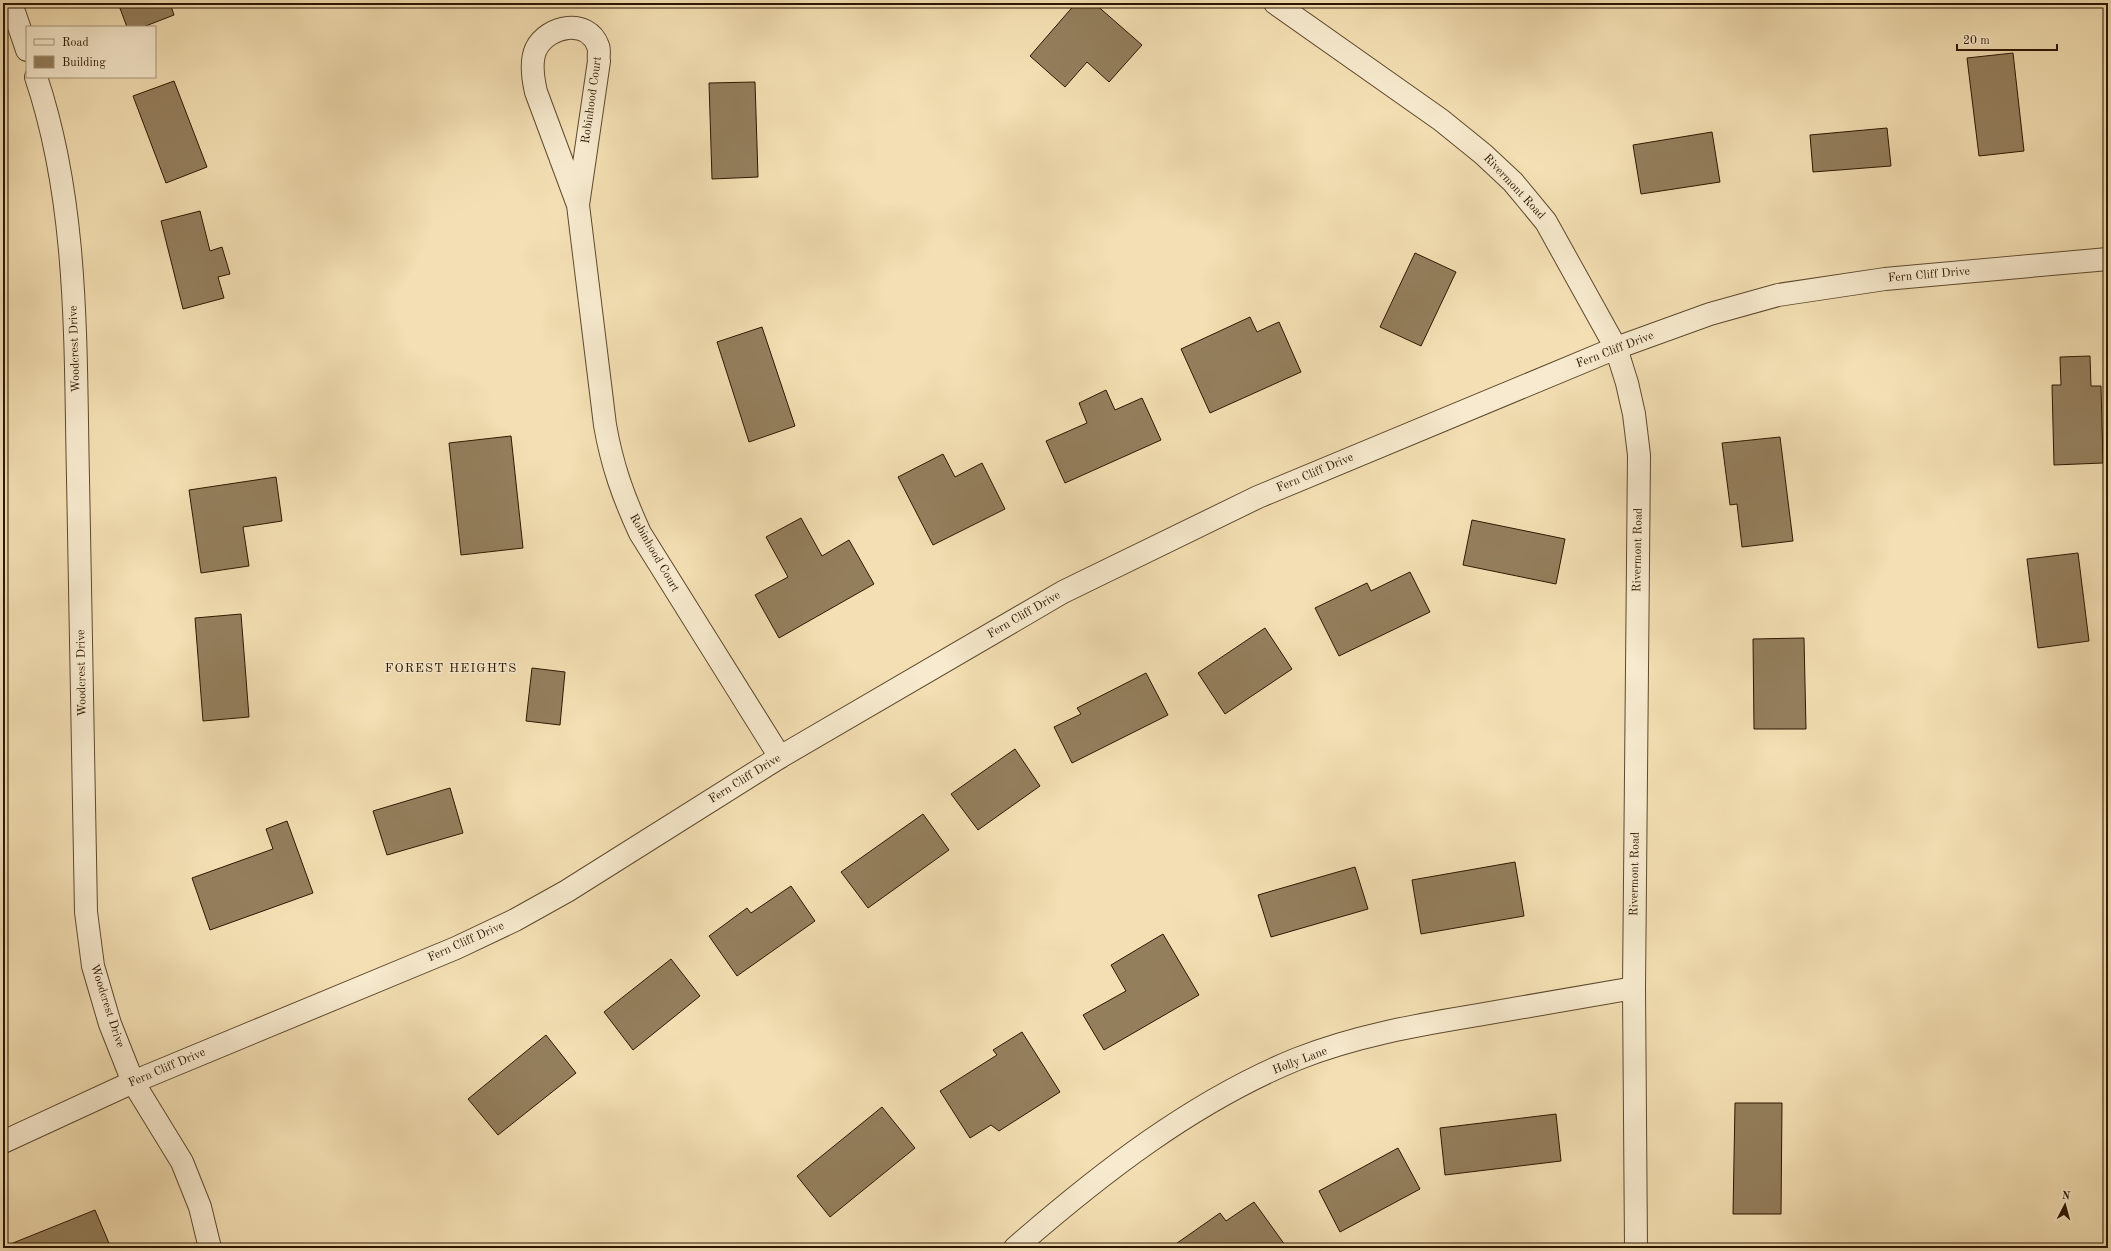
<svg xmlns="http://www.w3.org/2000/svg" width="2111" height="1251" font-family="'Old Standard TT',serif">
<rect width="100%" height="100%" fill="#f3dfb3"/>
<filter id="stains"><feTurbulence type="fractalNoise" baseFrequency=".005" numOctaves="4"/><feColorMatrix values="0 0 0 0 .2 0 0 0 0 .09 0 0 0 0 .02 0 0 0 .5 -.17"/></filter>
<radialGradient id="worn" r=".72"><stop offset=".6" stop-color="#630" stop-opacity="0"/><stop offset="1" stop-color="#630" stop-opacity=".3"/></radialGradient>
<!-- building -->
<g fill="#947f5d" stroke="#2d1700">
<polygon points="118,3 170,3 174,15 143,27 127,27"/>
<polygon points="1076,3 1094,3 1142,45 1109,82 1087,62 1065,87 1030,56"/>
<polygon points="2013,53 2024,151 1979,156 1967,58"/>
<polygon points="174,81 207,167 166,183 133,96"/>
<polygon points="755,82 758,177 712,179 709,83"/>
<polygon points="1887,128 1891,166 1813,172 1810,135"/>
<polygon points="1712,132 1720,182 1641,194 1633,145"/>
<polygon points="200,211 210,251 222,247 230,274 218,277 224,298 183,309 161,221"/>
<polygon points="1415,253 1456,272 1421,346 1380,327"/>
<polygon points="1250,317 1257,332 1279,322 1301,372 1210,413 1181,349"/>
<polygon points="762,327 795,426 749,442 717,342"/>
<polygon points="2090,356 2091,386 2101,386 2103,463 2054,465 2052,385 2061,385 2060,357"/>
<polygon points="1106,390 1115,410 1142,398 1161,440 1065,483 1046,441 1087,423 1079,403"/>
<polygon points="511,436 523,548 461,555 449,443"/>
<polygon points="1780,437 1793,541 1742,547 1737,504 1730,505 1722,443"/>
<polygon points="943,454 955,477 982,463 1005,509 933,545 898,477"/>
<polygon points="276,477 282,521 243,527 249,566 201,573 189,490"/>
<polygon points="801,518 822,556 849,540 874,584 779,638 755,595 788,577 766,537"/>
<polygon points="1472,520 1565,539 1556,584 1463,565"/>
<polygon points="2078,553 2089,641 2038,648 2027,559"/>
<polygon points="1410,572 1430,612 1339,656 1315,608 1367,583 1371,591"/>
<polygon points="241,614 249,717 203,721 195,618"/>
<polygon points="1265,628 1292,669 1225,714 1198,673"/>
<polygon points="1804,638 1806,729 1754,729 1753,639"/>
<polygon points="532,668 565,672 560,725 526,721"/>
<polygon points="1146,673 1168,715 1072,763 1054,727 1081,714 1077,708"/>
<polygon points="1015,749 1040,786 978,830 951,794"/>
<polygon points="450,788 463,833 387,855 373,811"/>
<polygon points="923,814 949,850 868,908 841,872"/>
<polygon points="287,821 313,893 210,930 192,878 273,849 266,829"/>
<polygon points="1515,862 1524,916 1421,934 1412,880"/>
<polygon points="1355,867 1368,909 1271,937 1258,895"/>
<polygon points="791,886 815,921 737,976 709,936 747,908 751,913"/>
<polygon points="1163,934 1199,995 1104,1050 1083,1015 1126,991 1111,965"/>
<polygon points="671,959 700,996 633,1050 604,1012"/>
<polygon points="1022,1032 1060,1092 999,1131 991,1125 970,1138 940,1091 997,1055 993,1050"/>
<polygon points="546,1035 576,1073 498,1135 468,1099"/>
<polygon points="1735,1103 1782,1103 1781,1214 1733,1214"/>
<polygon points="882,1107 915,1148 830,1217 797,1176"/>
<polygon points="1556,1114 1561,1161 1445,1175 1440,1128"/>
<polygon points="1398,1148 1420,1189 1340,1232 1319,1191"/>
<polygon points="1254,1202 1285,1245 1281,1248 1170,1248 1220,1213 1226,1221"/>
<polygon points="95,1210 111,1248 3,1248 3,1247"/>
</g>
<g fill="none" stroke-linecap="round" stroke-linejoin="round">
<defs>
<g id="street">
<polyline points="11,3 27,50"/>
<polyline points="1275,3 1441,120 1483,154 1513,182 1546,222 1616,348 1627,383 1634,414 1639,455 1634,988 1636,1248"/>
<path d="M36,77C79,205 75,344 78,478C81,623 83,767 86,912L93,966L110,1024L133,1082L182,1162L200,1207L210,1248"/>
<path d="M578,205L536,92C533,79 530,62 536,49C548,25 588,18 598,46C600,50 598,57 599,61L578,205L605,425C612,465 623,496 640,533L780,757"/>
<polyline points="3,1142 133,1082 456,948 515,920 567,891 780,757 1063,592 1258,497 1616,348 1710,314 1778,295 1885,279 2108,259"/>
<path d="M1015,1248C1100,1174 1192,1102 1297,1059C1355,1036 1417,1025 1478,1015C1530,1006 1582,997 1634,988"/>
</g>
</defs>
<!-- street casing -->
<use href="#street" stroke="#5e492d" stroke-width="24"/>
<!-- street -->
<use href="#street" stroke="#f7eace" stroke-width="22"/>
</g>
<g text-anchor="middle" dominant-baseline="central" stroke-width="3" stroke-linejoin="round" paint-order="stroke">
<!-- street labels -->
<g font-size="12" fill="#2d1700" stroke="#f7eace">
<text transform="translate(592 100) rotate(-82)">Robinhood Court</text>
<text transform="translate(1514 187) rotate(47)">Rivermont Road</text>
<text transform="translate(1929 275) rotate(-5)">Fern Cliff Drive</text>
<text transform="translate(75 349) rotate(-92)">Woodcrest Drive</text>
<text transform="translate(1615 350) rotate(-21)">Fern Cliff Drive</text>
<text transform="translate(1315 473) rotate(-23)">Fern Cliff Drive</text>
<text transform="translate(1638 550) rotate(-89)">Rivermont Road</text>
<text transform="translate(654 553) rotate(60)">Robinhood Court</text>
<text transform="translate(1024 615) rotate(-30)">Fern Cliff Drive</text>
<text transform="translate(82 673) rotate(-91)">Woodcrest Drive</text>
<text transform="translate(745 779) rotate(-32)">Fern Cliff Drive</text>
<text transform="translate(1635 874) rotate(-89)">Rivermont Road</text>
<text transform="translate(466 942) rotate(-24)">Fern Cliff Drive</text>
<text transform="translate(107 1006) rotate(72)">Woodcrest Drive</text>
<text transform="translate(1300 1061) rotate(-21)">Holly Lane</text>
<text transform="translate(167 1068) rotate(-23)">Fern Cliff Drive</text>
</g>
<!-- neighbourhood labels -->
<g font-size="13" letter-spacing="1" fill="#2d1700" stroke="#f7eace">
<text x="451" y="668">FOREST HEIGHTS</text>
</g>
</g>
<!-- margin -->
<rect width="2111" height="1251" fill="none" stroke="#f3dfb3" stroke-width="16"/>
<rect x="4" y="4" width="2103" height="1243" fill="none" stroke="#2d1700" stroke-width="2"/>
<rect x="8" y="8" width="2095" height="1235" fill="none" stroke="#2d1700"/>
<!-- legend -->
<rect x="26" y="26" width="130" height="52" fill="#f7eace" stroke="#a6967c"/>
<rect x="34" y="39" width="20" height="6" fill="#f7eace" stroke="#a6967c"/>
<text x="62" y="46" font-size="12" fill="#2d1700">Road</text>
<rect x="34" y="56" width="20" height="12" fill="#947f5d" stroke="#a6967c"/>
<text x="62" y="66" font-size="12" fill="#2d1700">Building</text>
<!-- north arrow -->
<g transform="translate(2065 1205) rotate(6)" stroke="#f7eace" stroke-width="3" paint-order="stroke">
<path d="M0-3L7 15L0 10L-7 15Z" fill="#2d1700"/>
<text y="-6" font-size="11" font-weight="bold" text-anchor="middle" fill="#2d1700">N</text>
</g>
<!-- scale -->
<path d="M1957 44v6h100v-6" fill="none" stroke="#2d1700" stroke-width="2"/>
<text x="1963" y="44" font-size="12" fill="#2d1700" stroke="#f7eace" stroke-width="3" paint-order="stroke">20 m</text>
<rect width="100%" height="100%" filter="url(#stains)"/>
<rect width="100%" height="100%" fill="url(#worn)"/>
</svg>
